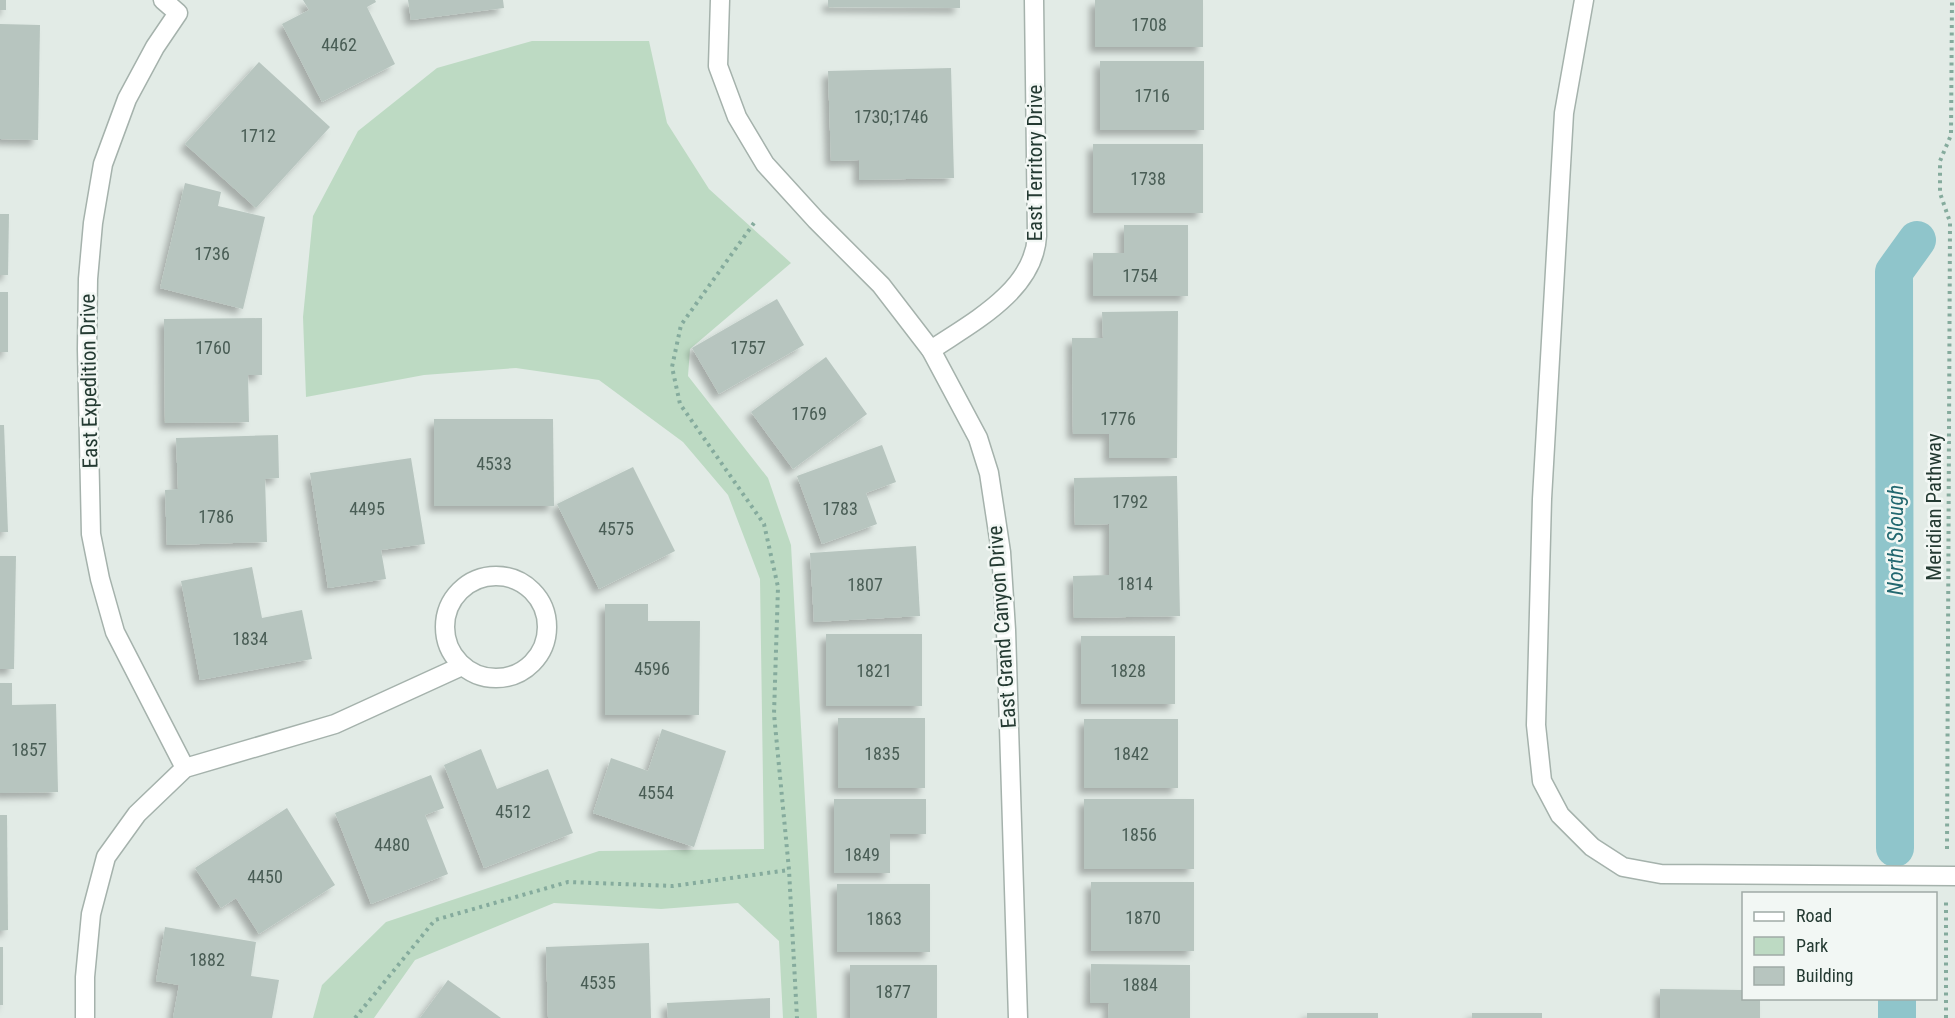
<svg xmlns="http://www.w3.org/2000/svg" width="1955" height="1018" font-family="'Roboto Condensed',sans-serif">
<defs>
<filter id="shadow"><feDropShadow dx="-5.5" dy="5.5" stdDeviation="3" flood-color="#0004"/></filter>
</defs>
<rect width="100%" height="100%" fill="#e2ebe6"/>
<!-- green -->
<polygon fill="#bddac3" points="532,41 649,41 667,123 709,189 791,263 690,349 688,376 768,478 791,545 817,1018 783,1018 779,941 738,903 661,909 554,903 415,960 374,1018 313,1018 322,985 386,922 599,851 764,849 760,579 728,495 683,442 599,380 516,368 424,375 306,397 303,317 313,216 358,131 437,68"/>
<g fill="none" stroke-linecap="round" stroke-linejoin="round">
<!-- canal -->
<g stroke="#8fc5cb" stroke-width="38">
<polyline points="1895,848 1894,272 1917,240"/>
<polyline points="1897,998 1897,1018"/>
</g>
</g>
<!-- building -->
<g fill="#b7c5bf" filter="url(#shadow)">
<rect x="0" y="0" width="6" height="10"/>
<polygon points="303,0 375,0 376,2 367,7 395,64 322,102 282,24 309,10"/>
<polygon points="408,0 503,0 504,8 411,20"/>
<polygon points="828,0 960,0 960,8 828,7"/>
<rect x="1095" y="0" width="108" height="47"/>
<polygon points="0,24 40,25 38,140 0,139"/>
<rect x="1100" y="61" width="104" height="69"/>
<polygon points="259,62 330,127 256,208 185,144"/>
<polygon points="951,68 954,178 859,180 859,160 831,161 828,71"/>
<rect x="1093" y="144" width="110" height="69"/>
<polygon points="185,183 221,192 218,206 265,217 243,309 160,288"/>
<polygon points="0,214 9,214 8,275 0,275"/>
<polygon points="1124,225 1188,225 1188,296 1093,296 1093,253 1124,253"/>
<rect x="0" y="292" width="8" height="60"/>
<polygon points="777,299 804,345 719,394 692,348"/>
<polygon points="1178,311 1177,458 1109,458 1109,434 1073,434 1072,338 1103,338 1102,312"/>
<polygon points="262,318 262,375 248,375 249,422 165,423 164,319"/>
<polygon points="826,357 867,414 793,469 751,412"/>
<polygon points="434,419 553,419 554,506 434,506"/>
<polygon points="0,425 4,425 8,532 0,532"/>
<polygon points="278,435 279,478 265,479 267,542 167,545 165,490 178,489 176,438"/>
<polygon points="882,445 896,482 866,493 877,524 822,544 797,476"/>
<polygon points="411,458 425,544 381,550 386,579 328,588 310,473"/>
<polygon points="633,467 675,551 599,589 557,504"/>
<polygon points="1177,476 1180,616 1074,618 1073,576 1109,575 1109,524 1075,525 1074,478"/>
<polygon points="916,546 920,616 814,622 810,553"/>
<polygon points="0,556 16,556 14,669 0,669"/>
<polygon points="252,567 262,618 302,610 312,659 200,680 181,581"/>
<polygon points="605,604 648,604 648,621 700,621 699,715 605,715"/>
<rect x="826" y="634" width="96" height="72"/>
<rect x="1081" y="636" width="94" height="68"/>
<polygon points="0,683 12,683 12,705 56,704 58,792 0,793"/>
<rect x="838" y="718" width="87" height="70"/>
<rect x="1084" y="719" width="94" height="69"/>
<polygon points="662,729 726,751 694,847 593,813 611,758 648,771"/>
<polygon points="481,749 497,789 548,769 573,833 484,868 444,765"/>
<polygon points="431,775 444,808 425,815 448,874 371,904 335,813"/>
<polygon points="834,799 926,799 926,834 890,834 890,873 834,873"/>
<rect x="1084" y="799" width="110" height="70"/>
<polygon points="287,808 335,885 259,934 236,898 221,908 195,868"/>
<polygon points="0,815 7,815 8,930 0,931"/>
<rect x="1091" y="882" width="103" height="69"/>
<rect x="837" y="884" width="93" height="68"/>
<polygon points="165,927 256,942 251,976 279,980 272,1018 173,1018 179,985 156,981"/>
<polygon points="649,943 651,1018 548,1018 546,947"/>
<rect x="0" y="947" width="3" height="58"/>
<polygon points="1091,964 1190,965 1190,1018 1108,1018 1109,1003 1090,1003"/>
<rect x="850" y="965" width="87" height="53"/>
<polygon points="448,980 501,1018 420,1018"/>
<polygon points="1660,989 1744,990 1744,998 1760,998 1760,1018 1660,1018"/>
<polygon points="770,998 770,1018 668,1018 667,1003"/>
<rect x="1307" y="1013" width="71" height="5"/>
<rect x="1472" y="1013" width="70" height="5"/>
</g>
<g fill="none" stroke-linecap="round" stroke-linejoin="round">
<defs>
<g id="minor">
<polyline points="163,0 178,13 155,47 127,99 103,164 93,223 88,279 87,349 91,534 100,579 115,632 185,768"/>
<polyline points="720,0 718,66 737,117 765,164 816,220 881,285 931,350 978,438 989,473 1001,552 1006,630 1018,1018"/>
<polyline points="1584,0 1564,113 1542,499 1536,725 1542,781 1560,815 1592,847 1623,867 1661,874 1955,876"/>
<path d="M931,350C971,323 1034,291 1037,236L1034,0"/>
<circle cx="496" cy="627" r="51"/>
<polyline points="85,1018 85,977 91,914 106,857 137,814 185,768 335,724 462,666"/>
</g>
</defs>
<!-- minor casing -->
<use href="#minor" stroke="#a5b2ac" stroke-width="21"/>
<!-- path -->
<g stroke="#85ab9d" stroke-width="4" stroke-dasharray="3 4.5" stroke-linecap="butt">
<polyline points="754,223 681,325 672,367 680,404 764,524 778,587 774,714 789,870 797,1018"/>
<polyline points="1947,849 1950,222 1940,193 1940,161 1951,135 1952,0"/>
<polyline points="355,1018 435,920 568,882 673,886 789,870"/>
<polyline points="1946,1018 1946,902"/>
</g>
<!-- minor -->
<use href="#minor" stroke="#fff" stroke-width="18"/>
</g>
<g text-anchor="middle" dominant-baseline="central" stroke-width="5" stroke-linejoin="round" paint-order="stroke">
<!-- number labels -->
<g font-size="18" fill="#495d55">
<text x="1149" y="24">1708</text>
<text x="339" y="44">4462</text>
<text x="1152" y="95">1716</text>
<text x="891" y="116">1730;1746</text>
<text x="258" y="135">1712</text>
<text x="1148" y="178">1738</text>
<text x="212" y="253">1736</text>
<text x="1140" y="275">1754</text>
<text x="213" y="347">1760</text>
<text x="748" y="347">1757</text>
<text x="809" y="413">1769</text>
<text x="1118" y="418">1776</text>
<text x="494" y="463">4533</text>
<text x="1130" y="501">1792</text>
<text x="367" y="508">4495</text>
<text x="840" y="508">1783</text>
<text x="216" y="516">1786</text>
<text x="616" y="528">4575</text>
<text x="1135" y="583">1814</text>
<text x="865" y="584">1807</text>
<text x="250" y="638">1834</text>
<text x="652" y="668">4596</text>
<text x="874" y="670">1821</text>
<text x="1128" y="670">1828</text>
<text x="29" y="749">1857</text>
<text x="882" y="753">1835</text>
<text x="1131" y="753">1842</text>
<text x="656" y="792">4554</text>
<text x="513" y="811">4512</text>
<text x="1139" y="834">1856</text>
<text x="392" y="844">4480</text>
<text x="862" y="854">1849</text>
<text x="265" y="876">4450</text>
<text x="1143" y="917">1870</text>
<text x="884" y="918">1863</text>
<text x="207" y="959">1882</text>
<text x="598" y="982">4535</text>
<text x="1140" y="984">1884</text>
<text x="893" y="991">1877</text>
</g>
<!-- street labels -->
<g font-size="21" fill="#243a32" stroke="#f2f7f4">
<text transform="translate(1035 163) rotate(-90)">East Territory Drive</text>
<text transform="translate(89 381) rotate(-91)">East Expedition Drive</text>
<text transform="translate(1934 507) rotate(-90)">Meridian Pathway</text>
<text transform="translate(1002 627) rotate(-94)">East Grand Canyon Drive</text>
</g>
<!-- water labels -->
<g font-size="22" font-style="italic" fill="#236870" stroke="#f2f7f4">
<text transform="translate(1895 540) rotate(-90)">North Slough</text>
</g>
</g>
<!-- legend -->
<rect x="1742" y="892" width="195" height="108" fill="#f2f7f4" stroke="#a0aba6" stroke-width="1.5"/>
<rect x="1754" y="912" width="30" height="9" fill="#ffffff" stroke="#a0aba6" stroke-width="1.5"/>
<text x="1796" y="922" font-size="18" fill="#243a32">Road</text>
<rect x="1754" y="937" width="30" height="18" fill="#bddac3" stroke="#a0aba6" stroke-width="1.5"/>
<text x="1796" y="952" font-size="18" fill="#243a32">Park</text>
<rect x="1754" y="967" width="30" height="18" fill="#b7c5bf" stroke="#a0aba6" stroke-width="1.5"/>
<text x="1796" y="982" font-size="18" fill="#243a32">Building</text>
</svg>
